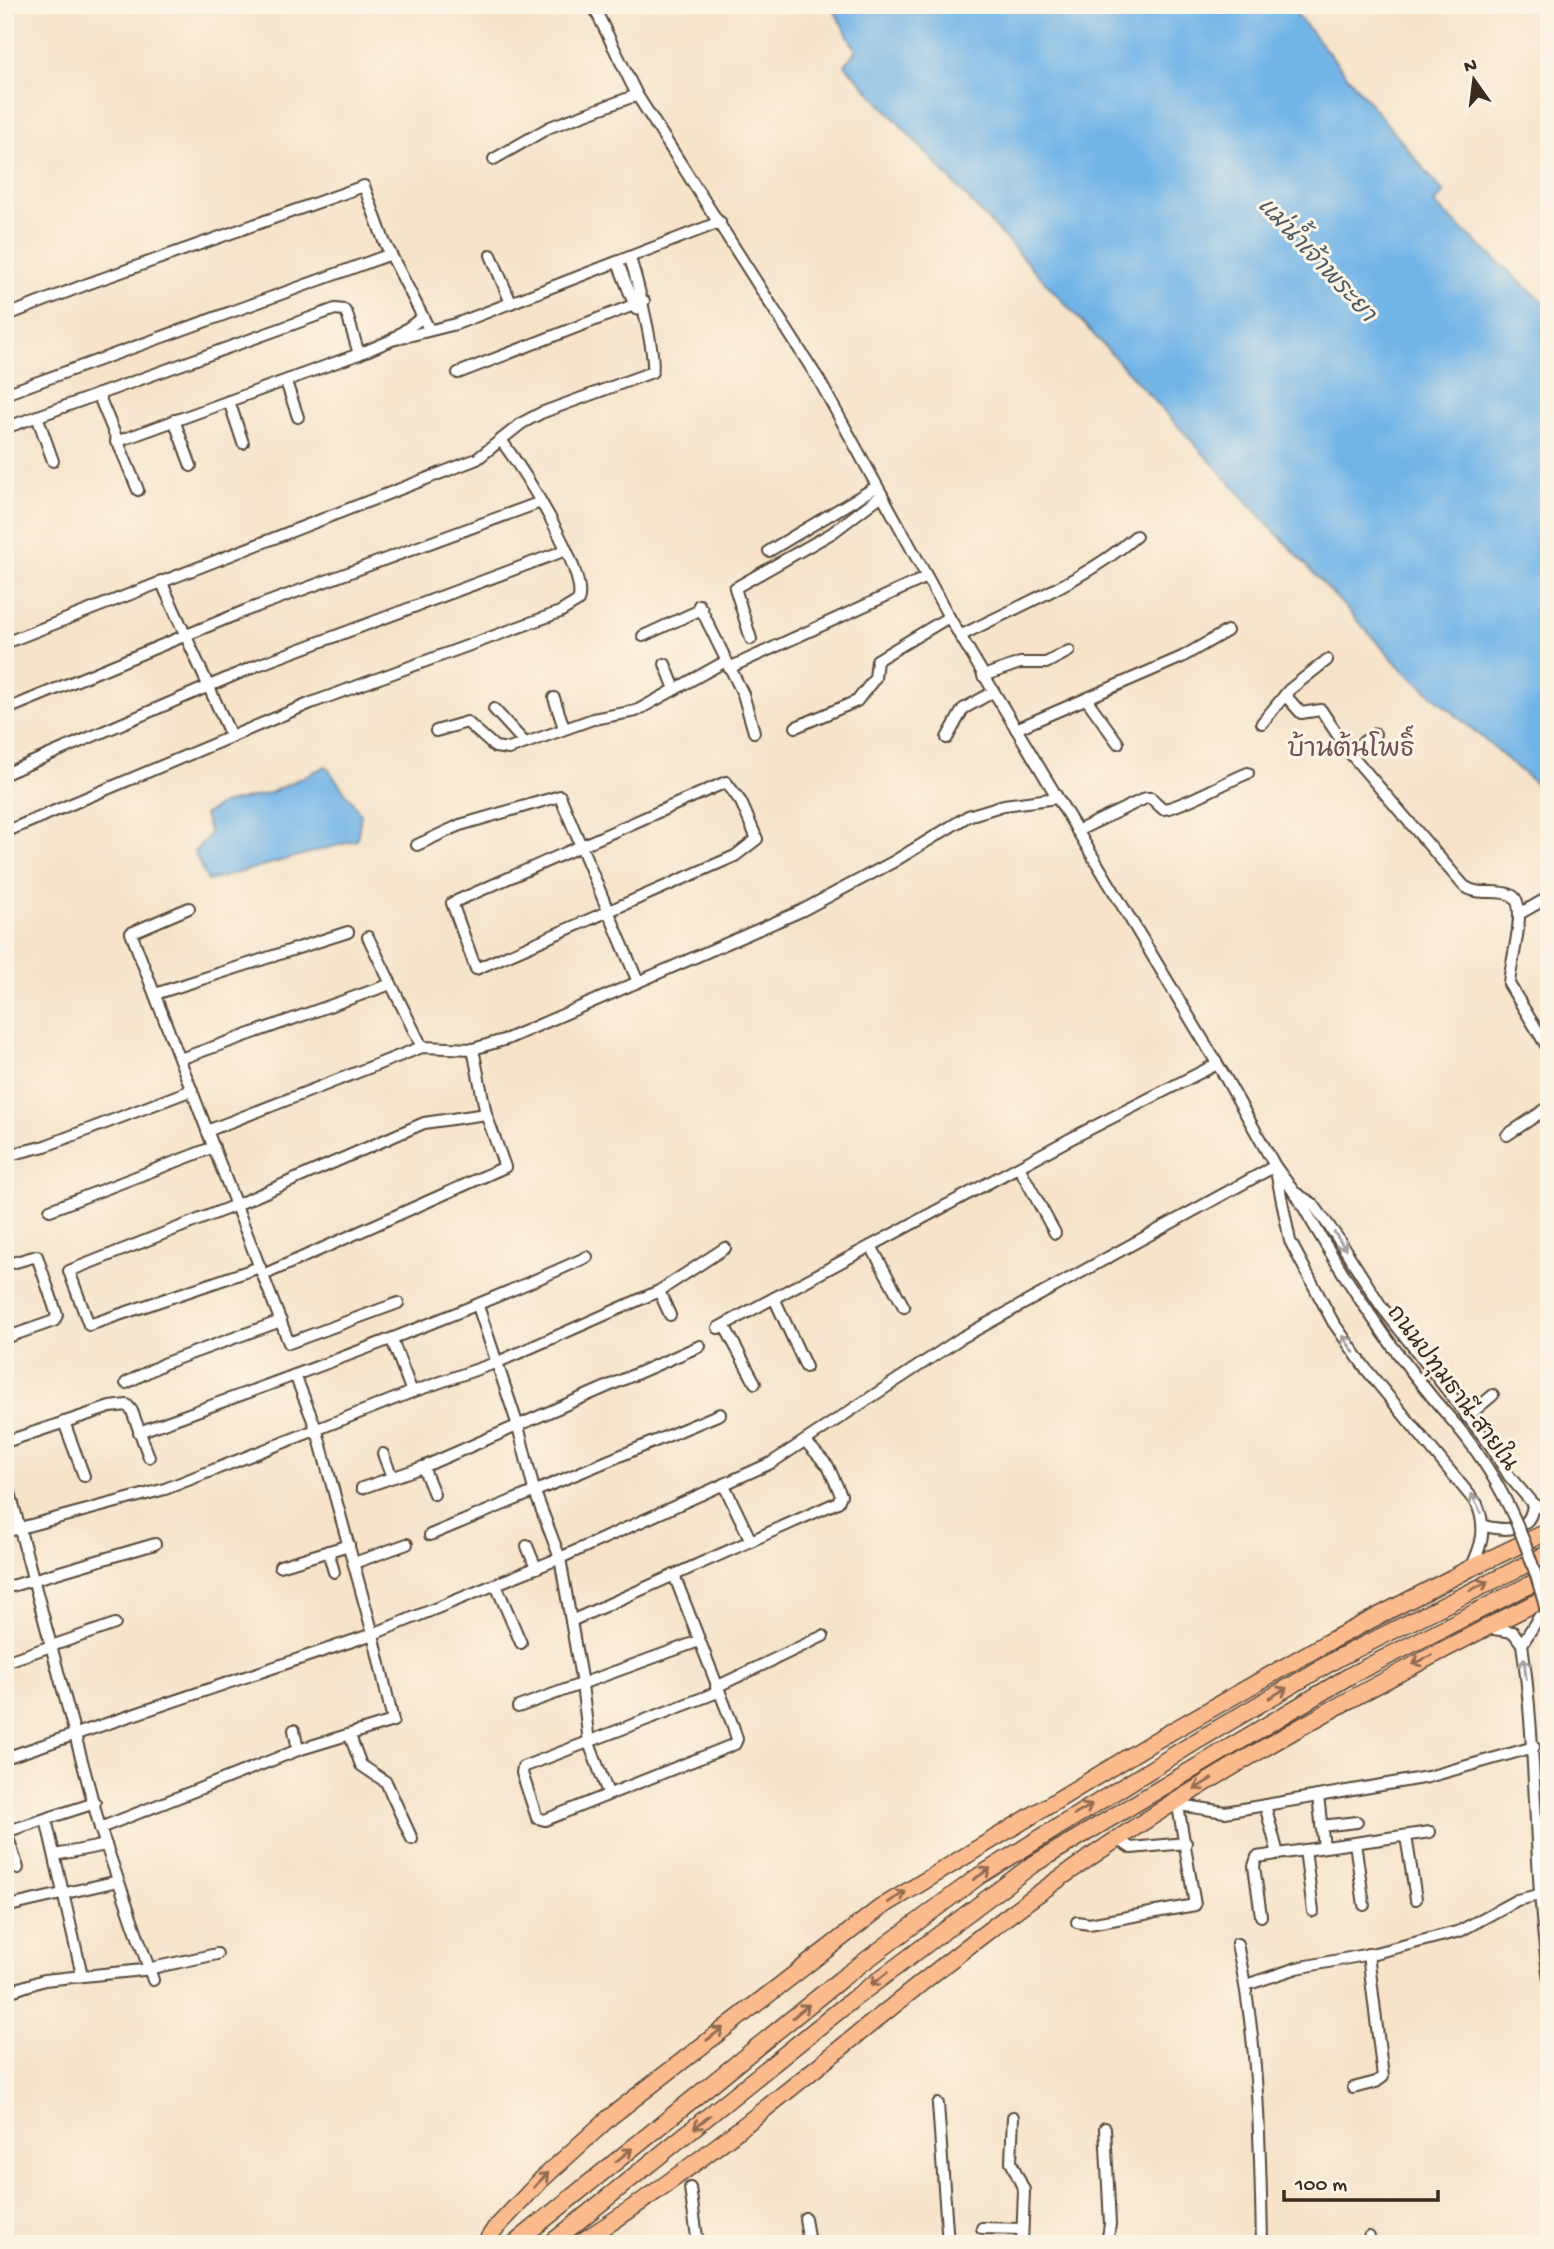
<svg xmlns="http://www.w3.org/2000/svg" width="1554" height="2249" font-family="'Gochi Hand','Playpen Sans Thai',sans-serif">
<rect width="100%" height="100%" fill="#fcf5e5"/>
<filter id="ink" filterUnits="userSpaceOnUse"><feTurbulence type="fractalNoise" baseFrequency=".0143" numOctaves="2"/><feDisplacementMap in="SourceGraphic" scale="14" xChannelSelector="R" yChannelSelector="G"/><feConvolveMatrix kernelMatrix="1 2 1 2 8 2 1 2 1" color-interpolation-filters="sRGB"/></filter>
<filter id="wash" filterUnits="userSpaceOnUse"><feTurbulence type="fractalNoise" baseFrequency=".00686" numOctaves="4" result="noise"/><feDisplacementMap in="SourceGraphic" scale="28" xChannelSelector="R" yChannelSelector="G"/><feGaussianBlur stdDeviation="1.57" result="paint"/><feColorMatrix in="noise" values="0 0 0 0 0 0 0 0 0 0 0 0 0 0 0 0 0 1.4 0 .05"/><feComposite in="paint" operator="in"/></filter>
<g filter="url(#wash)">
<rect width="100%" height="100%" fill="#f6e3ca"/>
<!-- water -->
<g fill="#71b4e7" stroke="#566f82" stroke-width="2">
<polygon points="831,5 1289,5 1444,193 1434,204 1544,303 1549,299 1549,795 1401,668 845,65 856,50"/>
<polygon points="326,766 361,814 357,840 208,881 194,852 210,834 204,815 222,804 270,793"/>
</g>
</g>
<g filter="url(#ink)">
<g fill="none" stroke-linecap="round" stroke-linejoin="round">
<defs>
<g id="street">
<polyline points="593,5 637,95 819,380 949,617 1224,1075 1275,1166 1294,1192 1313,1204 1337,1237 1381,1306 1491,1446 1509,1476 1533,1504 1549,1512"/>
<polyline points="494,159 550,127 637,95"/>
<polyline points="491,255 511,303"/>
<polyline points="618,263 636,309"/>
<polyline points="5,316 90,283 364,186 384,241 429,329"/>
<polyline points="394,338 423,317"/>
<polyline points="458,373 644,301"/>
<polyline points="286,382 298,417"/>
<polyline points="5,394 391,254"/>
<polyline points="98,394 138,490"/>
<polyline points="229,401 243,443"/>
<polyline points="37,416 53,461"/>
<polyline points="174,420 191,466"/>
<polyline points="5,428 335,309 344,310 347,314 359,354 392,340 456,324 720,222"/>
<polyline points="116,442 359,354"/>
<polyline points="769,551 876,487"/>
<polyline points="161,581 231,736"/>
<polyline points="699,605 743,694 754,732"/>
<polyline points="643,636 702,609"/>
<path d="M960,636C1018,606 1086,580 1136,536"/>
<polyline points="751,639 735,588 832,533 882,495"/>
<path d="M5,643L477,459L522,423L541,413L652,372C658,363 636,275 630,259"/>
<polyline points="665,664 675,689"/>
<polyline points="729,668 927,577"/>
<polyline points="983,676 1020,663 1046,663 1069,651"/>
<path d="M1285,695L1301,713L1321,710L1349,752L1464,886C1480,897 1495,888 1511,895C1530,902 1509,967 1509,984L1549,1050"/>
<polyline points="554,698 564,728"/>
<polyline points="1087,700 1118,743"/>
<polyline points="494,709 525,743"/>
<polyline points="5,710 247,610 541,502"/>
<polyline points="1262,723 1289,690 1327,660"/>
<polyline points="796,727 857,701 875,678 877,660 949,617"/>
<polyline points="1016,729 1182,657 1227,631"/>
<polyline points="436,731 467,722 495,747 509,749 593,719 636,711 726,661"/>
<polyline points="947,738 963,709 993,692"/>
<polyline points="1349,752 1375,734"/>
<polyline points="5,774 258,665 566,550"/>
<polygon points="726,782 741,802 757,839 735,856 476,969 452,903"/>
<path d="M1077,831L1146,798H1151L1163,809L1169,808C1198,799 1221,784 1248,773"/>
<path d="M5,832L311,703L560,612L578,601C590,573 520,466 501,440"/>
<polyline points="417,845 460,825 560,796 638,982"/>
<polyline points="189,908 131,933 289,1343 398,1303"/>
<polyline points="1521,913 1549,897"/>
<polyline points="368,937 422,1047"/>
<polyline points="155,994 348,932"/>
<polyline points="180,1059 391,984"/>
<polyline points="207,1131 422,1047 473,1049 507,1039 801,911 893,862 968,816 1004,805 1057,798"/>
<polyline points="1507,1135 1549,1107"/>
<polyline points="5,1156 45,1146 192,1090"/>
<polyline points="1019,1167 1055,1233"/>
<path d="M1276,1171L1290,1241L1333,1322L1366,1369L1477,1504C1487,1529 1482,1545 1471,1568"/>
<path d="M1296,1194C1343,1277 1393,1355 1457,1426"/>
<polyline points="50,1210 214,1147"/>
<polyline points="871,1246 904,1307"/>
<polyline points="5,1265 37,1256 57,1315 54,1321 5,1338"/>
<polyline points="260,1267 89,1325 69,1271 236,1205 424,1123 486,1114"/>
<polyline points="263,1275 505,1167 486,1114 473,1049"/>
<polyline points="659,1291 670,1315"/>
<polyline points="774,1298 806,1367"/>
<polyline points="478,1306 518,1426 534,1490 560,1558 582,1684 589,1743 608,1793"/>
<polyline points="724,1325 755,1383"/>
<polyline points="718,1328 1072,1138 1217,1064"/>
<polyline points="392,1340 412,1392"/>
<polyline points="126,1383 165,1363 281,1321"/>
<polyline points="1467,1417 1493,1395"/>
<polyline points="64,1422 84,1476"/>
<path d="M139,1432C290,1377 440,1324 587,1257"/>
<polyline points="5,1442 110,1407 127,1405 132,1411 149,1457"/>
<polyline points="383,1454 392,1477"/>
<polyline points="423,1467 434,1494"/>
<polyline points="5,1474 100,1828 153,1980"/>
<polyline points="724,1485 751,1541"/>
<polyline points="362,1488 423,1467 700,1346"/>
<path d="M1484,1526C1505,1531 1531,1533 1533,1504"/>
<polyline points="5,1532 165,1489 412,1392 498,1362 659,1291 725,1248"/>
<polyline points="430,1535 720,1414"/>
<polyline points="527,1546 536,1568"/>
<polyline points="328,1551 334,1572"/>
<polyline points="354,1563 407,1544"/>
<polyline points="280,1566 349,1545"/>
<polyline points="674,1575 733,1726 737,1739 735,1744 545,1820 537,1818 522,1773 523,1767 718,1692"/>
<polyline points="496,1585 521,1643"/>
<polyline points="5,1588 155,1544"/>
<polyline points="571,1621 838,1502 841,1495 828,1466 805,1441"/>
<path d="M1487,1628L1513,1632L1522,1644C1538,1756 1533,1868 1549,1980"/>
<polyline points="1522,1644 1539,1617 1549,1613"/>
<polyline points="5,1662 115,1624"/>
<polyline points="716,1687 823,1636"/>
<polyline points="518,1707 699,1641"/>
<polyline points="294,1730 298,1750"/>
<polyline points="350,1736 361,1765 386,1782 412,1839"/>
<polyline points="5,1758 373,1634 560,1558 771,1463 961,1338 1275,1166"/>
<polyline points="1318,1796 1324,1847"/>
<polyline points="1177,1800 1186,1806 1225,1812 1428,1777 1534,1747"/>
<polyline points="1265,1805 1278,1854"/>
<polyline points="46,1819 82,1975"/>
<polyline points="1321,1826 1357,1822"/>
<polyline points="100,1828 298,1750 393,1721 373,1634 317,1431 295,1375"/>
<polyline points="5,1832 95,1803"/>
<polyline points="6,1832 18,1868"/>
<polyline points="1406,1836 1416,1899"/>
<polyline points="1118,1839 1131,1848 1186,1843"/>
<polyline points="1355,1843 1364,1905"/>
<polyline points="1305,1850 1313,1911"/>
<polyline points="55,1855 106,1845"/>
<polyline points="5,1907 118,1881"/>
<polyline points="1261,1916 1254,1866 1257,1857 1430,1832"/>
<polyline points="1077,1922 1089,1924 1195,1905 1177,1800"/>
<path d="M1237,1944C1259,2043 1260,2143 1262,2244"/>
<polyline points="1246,1985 1297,1968 1375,1953 1460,1931 1517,1900 1539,1895"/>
<polyline points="5,1993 44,1980 143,1970 217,1954"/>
<polyline points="1353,2088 1376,2082 1383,2077 1368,1954"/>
<polyline points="938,2104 948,2244"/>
<polyline points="1013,2117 1011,2162 1024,2190 1022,2244"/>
<polyline points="1105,2128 1110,2224 1107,2244"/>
<polyline points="690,2188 698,2244"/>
<polyline points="805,2218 809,2244"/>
<polyline points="982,2228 1022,2229"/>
<polyline points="1369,2237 1369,2244"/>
</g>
<g id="primary">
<polyline points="485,2244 494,2230 541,2180 610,2117 880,1908 1153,1742 1328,1642 1471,1568 1549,1531"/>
<polyline points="514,2244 841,1979 979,1876 1200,1739 1340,1657 1549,1553"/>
<polyline points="550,2244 852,2000 1032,1865 1351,1675 1549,1575"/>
<path d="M578,2244C747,2137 893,1996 1056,1881C1211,1771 1379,1681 1549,1596"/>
</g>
</defs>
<!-- street casing -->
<use href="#street" stroke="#574638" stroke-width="14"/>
<!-- primary casing -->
<use href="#primary" stroke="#574638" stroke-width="19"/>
<!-- street -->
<use href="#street" stroke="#fff" stroke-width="10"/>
<!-- primary -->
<use href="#primary" stroke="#fbbb8d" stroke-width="16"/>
<defs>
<path id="street-bridge" d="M1457,1426C1505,1484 1532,1550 1549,1623"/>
</defs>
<!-- street-bridge casing -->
<use href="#street-bridge" stroke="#574638" stroke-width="14" stroke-linecap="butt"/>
<!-- street-bridge -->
<use href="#street-bridge" stroke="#fff" stroke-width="10"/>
</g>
<!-- one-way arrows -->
<defs><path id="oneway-shaft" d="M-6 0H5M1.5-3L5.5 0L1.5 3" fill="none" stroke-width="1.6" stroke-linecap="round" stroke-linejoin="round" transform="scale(1.75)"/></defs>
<g stroke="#a79f9a">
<use href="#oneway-shaft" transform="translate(1340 1241) rotate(56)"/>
<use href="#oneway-shaft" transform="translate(1348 1344) rotate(-125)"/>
<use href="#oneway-shaft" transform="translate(1476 1503) rotate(-116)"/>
<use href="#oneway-shaft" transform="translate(1525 1668) rotate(-96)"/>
</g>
<g stroke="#916b50">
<use href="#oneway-shaft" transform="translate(1479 1586) rotate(-26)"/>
<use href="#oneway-shaft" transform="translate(1422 1660) rotate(153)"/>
<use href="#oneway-shaft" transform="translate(1278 1693) rotate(-30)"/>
<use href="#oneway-shaft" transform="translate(1203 1784) rotate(148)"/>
<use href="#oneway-shaft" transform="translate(1083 1810) rotate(-31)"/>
<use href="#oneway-shaft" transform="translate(982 1874) rotate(-34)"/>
<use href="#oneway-shaft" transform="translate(897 1897) rotate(-32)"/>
<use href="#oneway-shaft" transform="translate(879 1979) rotate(142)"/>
<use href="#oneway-shaft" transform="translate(801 2011) rotate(-39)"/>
<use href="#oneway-shaft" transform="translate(715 2034) rotate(-38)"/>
<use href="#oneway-shaft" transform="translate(702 2122) rotate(141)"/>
<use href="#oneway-shaft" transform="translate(624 2155) rotate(-39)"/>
<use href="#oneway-shaft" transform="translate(541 2180) rotate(-45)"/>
</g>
</g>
<g text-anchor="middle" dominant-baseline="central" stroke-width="6" stroke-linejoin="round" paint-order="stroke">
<!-- street labels -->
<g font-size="23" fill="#3b2a1e" stroke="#fcf5e5">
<text transform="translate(1451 1389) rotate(53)">ถนนปทุมธานี-สายใน</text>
</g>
<!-- water labels -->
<g font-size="24" font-style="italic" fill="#4e5a64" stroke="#fcf5e5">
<text transform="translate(1315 261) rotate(47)">แม่น้ำเจ้าพระยา</text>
</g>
<!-- quarter labels -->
<g font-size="26" fill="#705055" stroke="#fcf5e5">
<text x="1351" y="751">บ้านต้นโพธิ์</text>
</g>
</g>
<!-- margin -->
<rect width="1554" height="2249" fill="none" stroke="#fcf5e5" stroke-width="28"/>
<!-- north arrow -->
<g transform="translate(1474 80) rotate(346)" stroke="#fcf5e5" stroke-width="5" paint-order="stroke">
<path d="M0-5L12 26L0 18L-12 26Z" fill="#3b2a1e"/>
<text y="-10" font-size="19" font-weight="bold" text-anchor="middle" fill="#3b2a1e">N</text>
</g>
<!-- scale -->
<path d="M1284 2190v10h154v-10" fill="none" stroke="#3b2a1e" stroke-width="3.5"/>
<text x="1295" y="2190" font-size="21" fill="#3b2a1e" stroke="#fcf5e5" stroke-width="5" paint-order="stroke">100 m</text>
</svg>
